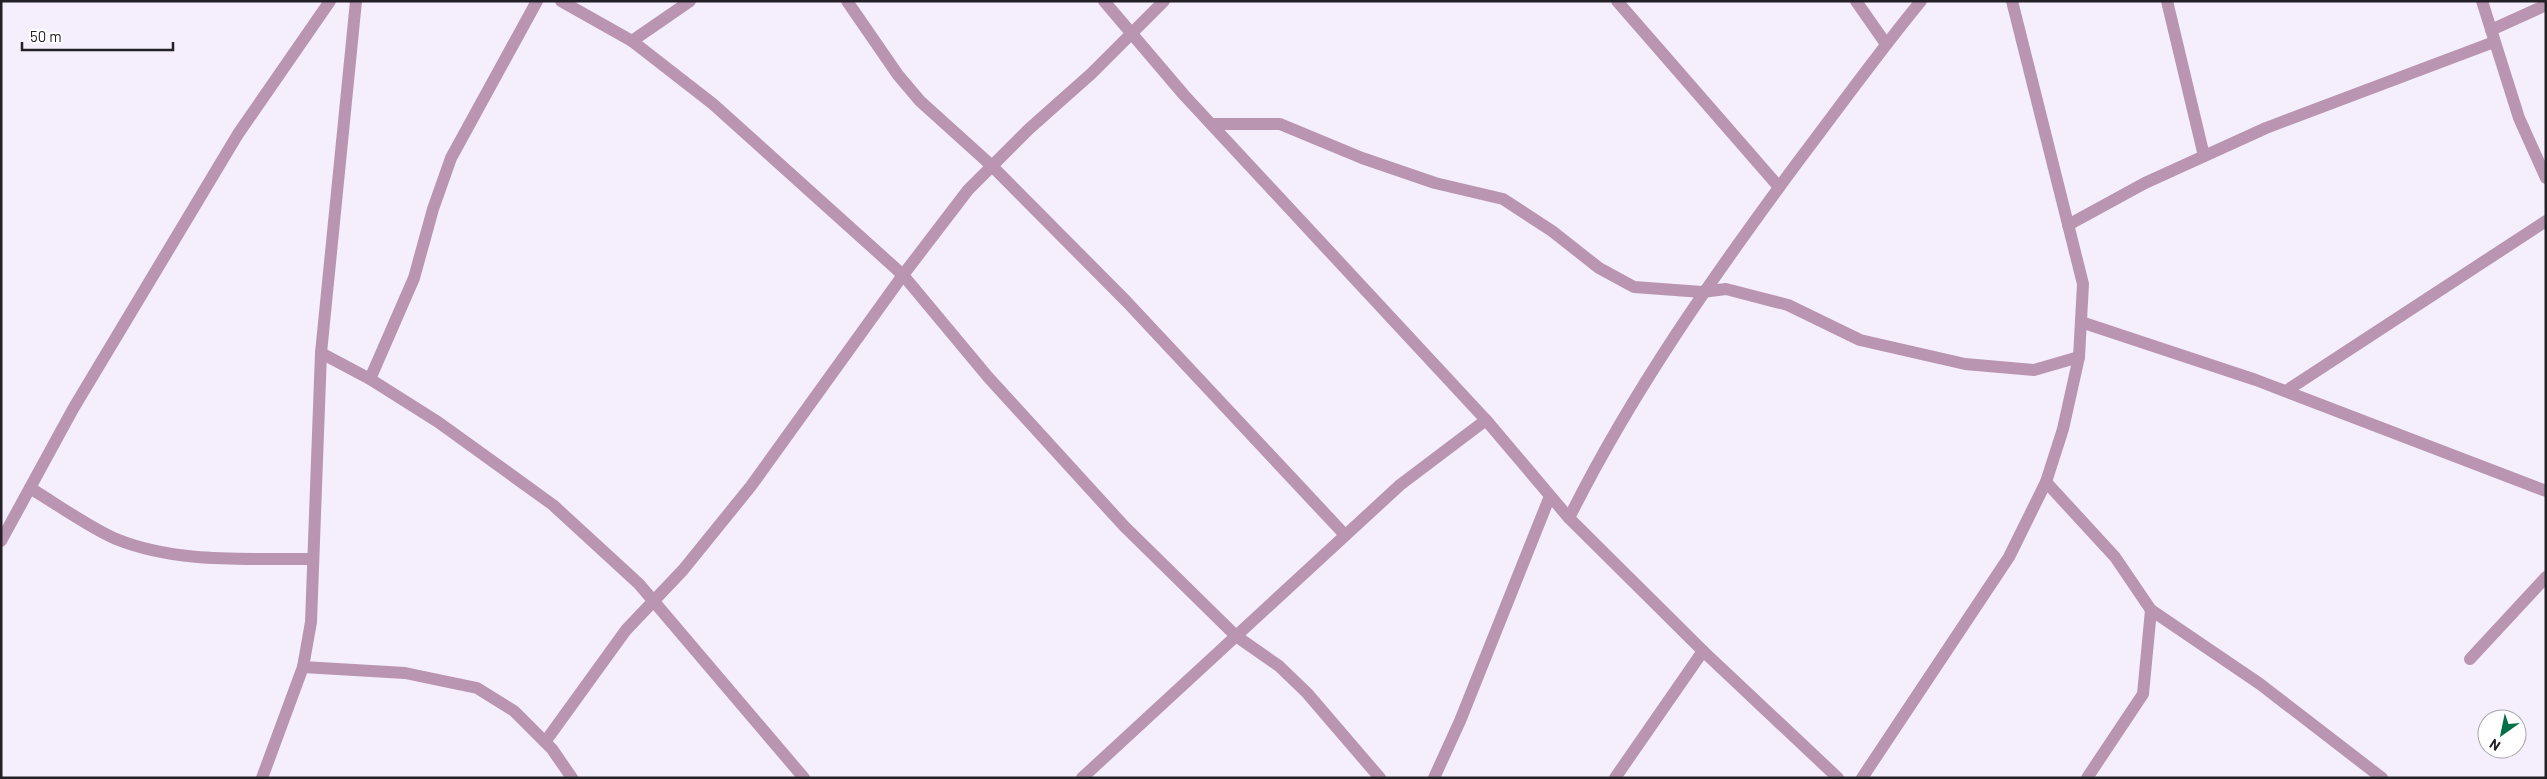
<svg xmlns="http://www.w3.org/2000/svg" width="2547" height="779" font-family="Barlow,sans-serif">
<rect width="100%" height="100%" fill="#f5effd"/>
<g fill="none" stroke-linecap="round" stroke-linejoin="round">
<!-- minor -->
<g stroke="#b995b1" stroke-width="12">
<polyline points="561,1 632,41 713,104 903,275 988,377 1124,526 1236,636 1279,666 1307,693 1380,778"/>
<polyline points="847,1 898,75 920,101 992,166 1126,301 1345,535"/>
<polyline points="1104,1 1184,95 1486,420 1569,518 1703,651 1838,778"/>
<polyline points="1617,1 1779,187"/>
<polyline points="1856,1 1886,44"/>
<polyline points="2167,1 2204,156"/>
<polyline points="2482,1 2519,118 2546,178"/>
<polyline points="2491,30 2546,5"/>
<polyline points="632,41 690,1"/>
<polyline points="1211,124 1280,124 1362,158 1435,183 1503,199 1552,231 1599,268 1634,287 1702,292 1726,289 1788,305 1860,340 1965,364 2034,370 2079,357"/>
<polyline points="2068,225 2145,183 2266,128 2494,42"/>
<polyline points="2081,322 2256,380 2546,491"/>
<polyline points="321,353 370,379 438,422 553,505 639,584 804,778"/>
<polyline points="370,379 414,278 433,209 451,158 537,1"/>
<polyline points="2286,391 2546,221"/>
<polyline points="2046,482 2115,557 2151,610 2260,684 2382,778"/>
<path d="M30,488C55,503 90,528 116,539C178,564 247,558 313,559"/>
<path d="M1569,518C1633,390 1712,278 1797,163C1838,109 1878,53 1921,1"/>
<polyline points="1,541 73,409 238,134 330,1"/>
<polyline points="2470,659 2546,577"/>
<polyline points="303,667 405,673 477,688 514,711 552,749 572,778"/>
<polyline points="545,742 626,630 683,570 751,486 903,275 968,190 1029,129 1092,73 1164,1"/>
<polyline points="262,778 303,667 311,622 321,353 356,1"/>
<polyline points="1082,778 1400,485 1486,420"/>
<polyline points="1434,778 1460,721 1550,496"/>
<polyline points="1615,778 1703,651"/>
<polyline points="1862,778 2009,557 2046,482 2063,429 2079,357 2083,284 2012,1"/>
<polyline points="2087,778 2143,694 2151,610"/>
</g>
</g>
<!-- border -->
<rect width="2547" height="779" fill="none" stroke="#232027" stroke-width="5"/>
<!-- north arrow -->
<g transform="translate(2502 734) rotate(213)"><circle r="24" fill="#ffffff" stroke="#a7a6a9"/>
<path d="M0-4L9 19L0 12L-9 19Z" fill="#016f47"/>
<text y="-8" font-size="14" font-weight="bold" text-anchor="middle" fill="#232027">N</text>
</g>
<!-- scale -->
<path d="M22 42v8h151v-8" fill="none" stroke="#232027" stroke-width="2.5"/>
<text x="30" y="42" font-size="15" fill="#232027" stroke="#ffffff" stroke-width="4" paint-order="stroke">50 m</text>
</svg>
